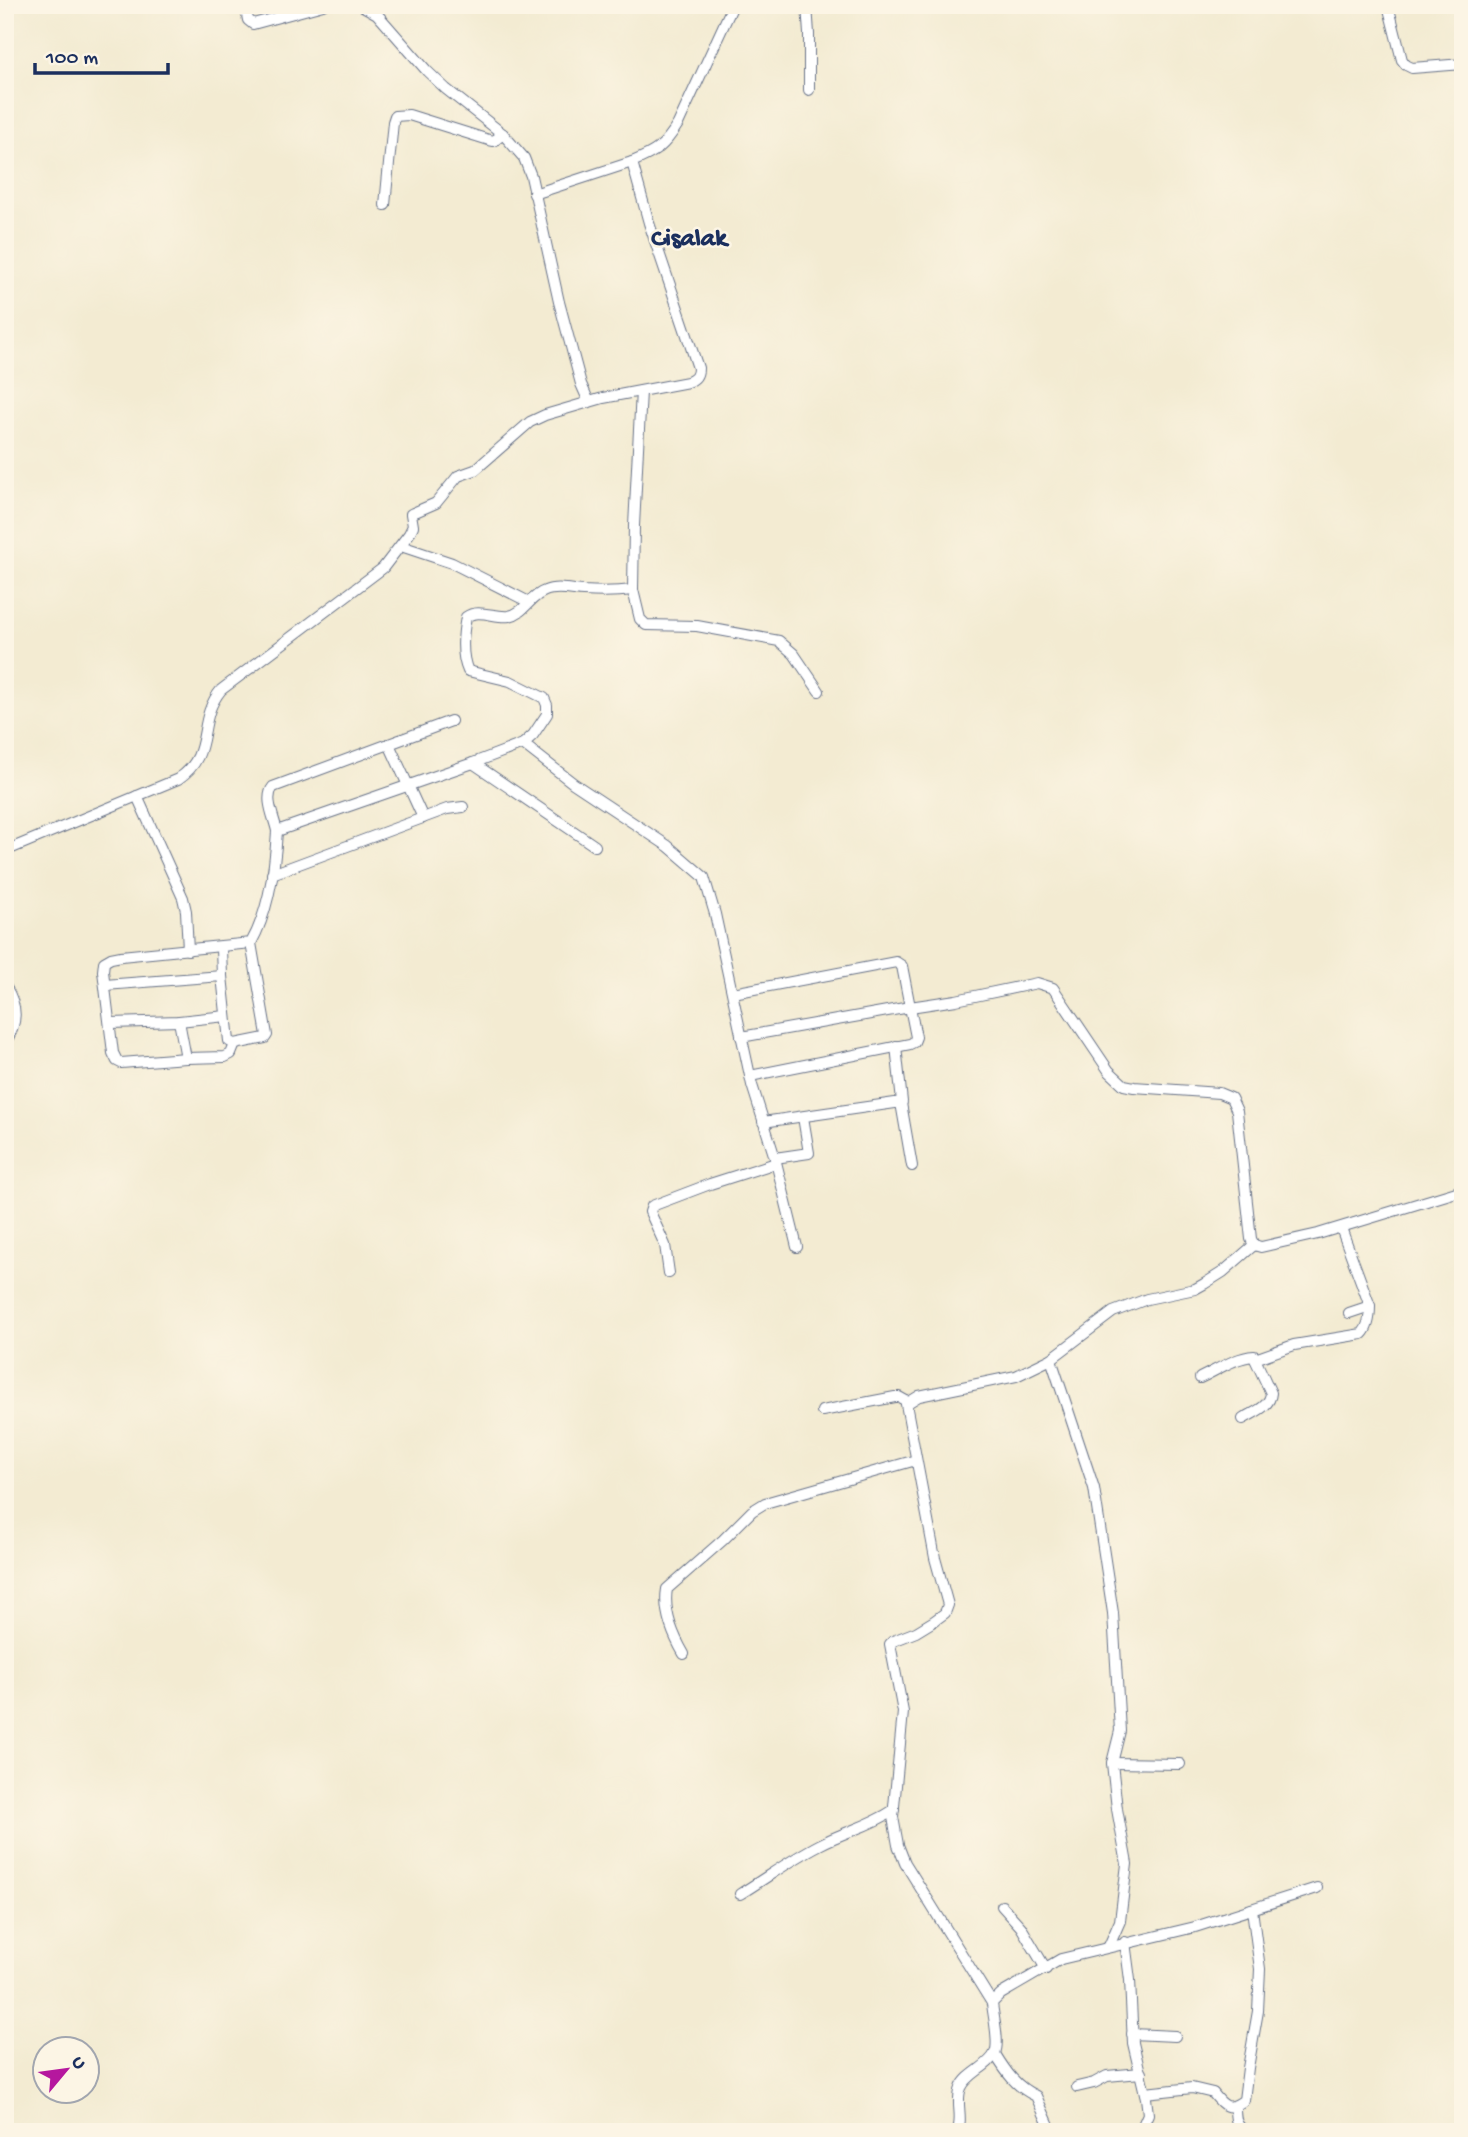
<svg xmlns="http://www.w3.org/2000/svg" width="1468" height="2137" font-family="'Gochi Hand',sans-serif">
<rect width="100%" height="100%" fill="#fcf5e5"/>
<filter id="ink" filterUnits="userSpaceOnUse"><feTurbulence type="fractalNoise" baseFrequency=".0143" numOctaves="2"/><feDisplacementMap in="SourceGraphic" scale="14" xChannelSelector="R" yChannelSelector="G"/><feConvolveMatrix kernelMatrix="1 2 1 2 8 2 1 2 1" color-interpolation-filters="sRGB"/></filter>
<filter id="wash" filterUnits="userSpaceOnUse"><feTurbulence type="fractalNoise" baseFrequency=".00686" numOctaves="4" result="noise"/><feDisplacementMap in="SourceGraphic" scale="28" xChannelSelector="R" yChannelSelector="G"/><feGaussianBlur stdDeviation="1.57" result="paint"/><feColorMatrix in="noise" values="0 0 0 0 0 0 0 0 0 0 0 0 0 0 0 0 0 1.4 0 .05"/><feComposite in="paint" operator="in"/></filter>
<g filter="url(#wash)">
<rect width="100%" height="100%" fill="#f3ebd2"/>
</g>
<g filter="url(#ink)">
<g fill="none" stroke-linecap="round" stroke-linejoin="round">
<defs>
<g id="street">
<polyline points="245,5 248,20 253,24 323,5"/>
<polyline points="361,5 377,14 427,71 446,89 503,134 524,158 531,176 559,302 581,384 589,402"/>
<polyline points="807,5 809,34 809,90"/>
<polyline points="1388,5 1402,60 1406,65 1412,68 1463,64"/>
<polyline points="534,194 632,162"/>
<polyline points="385,205 393,122 395,116 409,115 489,140 494,141 503,134"/>
<polyline points="401,546 452,563 529,602"/>
<polyline points="633,590 640,619 646,625 697,626 779,641 794,654 819,691"/>
<polyline points="389,744 423,818"/>
<polyline points="523,744 573,783 668,846 704,877 715,914 752,1085 775,1158 797,1247"/>
<polyline points="473,763 595,846"/>
<polyline points="137,796 183,898 186,911 188,950"/>
<path d="M277,831C274,817 264,798 273,787L451,721"/>
<path d="M5,851L178,779C215,754 195,722 221,690L383,568L409,534L413,526L411,514L413,513L436,503L458,476L475,470L530,422L545,415L603,398L688,382C695,379 698,376 698,368L649,223L632,162C656,152 664,147 678,124L733,5"/>
<polyline points="272,874 447,809 463,807"/>
<polyline points="221,948 222,976 229,1041 235,1044 265,1038 267,1035 251,943"/>
<polyline points="105,985 222,976"/>
<path d="M5,986C18,1007 18,1022 5,1043"/>
<polyline points="733,993 896,962 902,966 910,1007 956,1000 1037,983 1053,988 1109,1071 1124,1085 1134,1087 1219,1093 1231,1098 1237,1111 1251,1239 1254,1245 1261,1247 1318,1234 1463,1190"/>
<polyline points="179,1021 186,1058"/>
<polyline points="111,1023 179,1021 226,1016"/>
<polyline points="741,1037 910,1007 916,1037 914,1042 910,1044 750,1076"/>
<path d="M235,1044L231,1054L225,1057L186,1058L121,1063L117,1061L113,1053L103,971L104,962L111,958L121,956L251,943C269,911 275,867 277,831L473,763L523,744L533,735L547,714V705L544,698L510,681L468,671C461,656 463,633 466,617C478,608 495,618 509,616C525,613 530,596 545,591C556,586 571,590 583,591C600,592 617,592 633,590L634,526L641,391"/>
<polyline points="901,1103 912,1166"/>
<polyline points="763,1122 902,1102 896,1046"/>
<polyline points="775,1158 809,1153 803,1117"/>
<polyline points="1341,1228 1370,1306 1349,1313"/>
<polyline points="669,1273 665,1245 650,1212 652,1206 710,1184 776,1163"/>
<polyline points="1051,1359 1094,1488 1113,1613 1120,1731 1112,1763 1117,1809 1127,1864 1120,1921 1109,1946"/>
<path d="M1200,1378C1217,1370 1236,1357 1254,1356L1255,1359"/>
<polyline points="822,1411 895,1397 899,1397 908,1402"/>
<path d="M1243,1419C1254,1412 1270,1407 1271,1393L1255,1359L1294,1345L1362,1334C1369,1327 1370,1315 1370,1306"/>
<path d="M684,1654C673,1635 663,1612 667,1589L723,1540L752,1511L765,1503L916,1460"/>
<polyline points="1112,1763 1180,1764"/>
<path d="M740,1894C766,1878 792,1859 819,1845C845,1831 869,1827 894,1810"/>
<polyline points="1002,1906 1021,1927 1046,1969"/>
<polyline points="1125,1942 1130,1980 1133,2043 1146,2098 1148,2114 1140,2132"/>
<polyline points="992,2003 905,1863 898,1845 893,1817 903,1712 890,1644 893,1641 916,1632 934,1621 945,1613 948,1605 935,1558 906,1404 919,1396 1016,1376 1051,1359 1113,1312 1147,1299 1195,1289 1204,1284 1223,1272 1254,1245"/>
<polyline points="1132,2034 1175,2036"/>
<path d="M995,2054C1006,2072 1016,2087 1036,2096L1052,2132"/>
<polyline points="1077,2087 1094,2083 1107,2076 1141,2073"/>
<path d="M1145,2093L1192,2088L1213,2093C1223,2106 1229,2112 1244,2100L1248,2068L1258,2011L1260,1969L1252,1909"/>
<path d="M1235,2106C1235,2117 1235,2126 1246,2132"/>
<path d="M957,2132C964,2119 955,2102 961,2088C967,2073 989,2067 995,2053C1000,2042 993,2016 992,2003L1001,1994L1061,1959L1195,1927L1317,1888"/>
</g>
</defs>
<!-- street casing -->
<use href="#street" stroke="#677187" stroke-width="12"/>
<!-- street -->
<use href="#street" stroke="#fff" stroke-width="10"/>
</g>
</g>
<g text-anchor="middle" dominant-baseline="central" stroke-width="5" stroke-linejoin="round" paint-order="stroke">
<!-- quarter labels -->
<g font-size="26" font-weight="bold" fill="#1b2f5e" stroke="#fcf5e5">
<text x="689" y="240">Cisalak</text>
</g>
</g>
<!-- margin -->
<rect width="1468" height="2137" fill="none" stroke="#fcf5e5" stroke-width="28"/>
<!-- north arrow -->
<g transform="translate(66 2070) rotate(61)"><circle r="33" fill="#fcf5e5" stroke="#a2a6af" stroke-width="2"/>
<path d="M0-5L12 26L0 18L-12 26Z" fill="#b5179e"/>
<text y="-10" font-size="19" font-weight="bold" text-anchor="middle" fill="#1b2f5e">U</text>
</g>
<!-- scale -->
<path d="M35 63v10h133v-10" fill="none" stroke="#1b2f5e" stroke-width="3.5"/>
<text x="46" y="63" font-size="21" fill="#1b2f5e" stroke="#fcf5e5" stroke-width="5" paint-order="stroke">100 m</text>
</svg>
